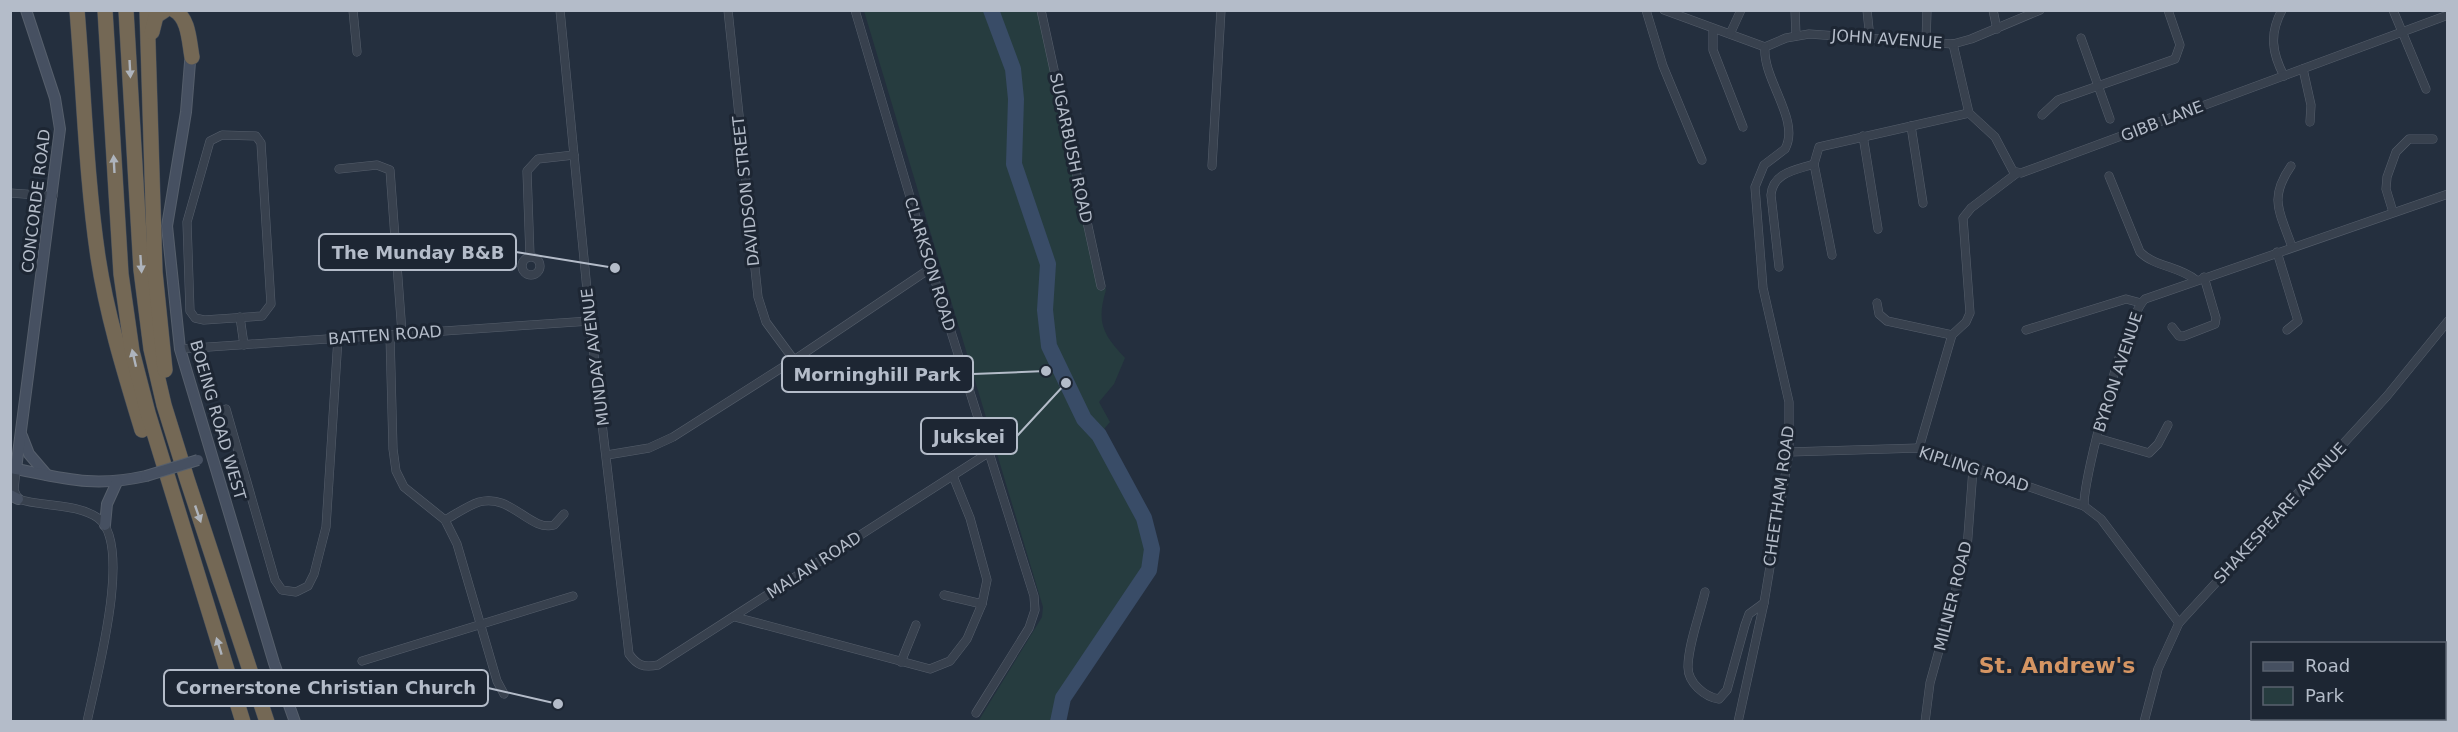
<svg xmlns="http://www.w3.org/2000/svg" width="2458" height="732" font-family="'DejaVu Sans',sans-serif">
<rect width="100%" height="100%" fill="#242f3e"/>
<!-- green -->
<path fill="#263c3f" d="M864,11H1044L1106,290C1096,323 1103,334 1125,358L1114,384L1099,402L1110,422L1099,435C1122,477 1156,521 1149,570L1063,698L1058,721L979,720L1042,617L1043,607Z"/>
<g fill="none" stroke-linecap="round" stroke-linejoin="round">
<!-- river -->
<polyline stroke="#394c67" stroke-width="16" points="991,10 1013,69 1016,99 1014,164 1048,264 1045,310 1049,346 1084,419 1099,435 1144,518 1152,549 1149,570 1063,698 1058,722"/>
<defs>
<g id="street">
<polyline points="353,10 357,52"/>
<path d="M560,10L590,321L629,654C637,665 643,668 658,665L988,453"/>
<polyline points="728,10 758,297 766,322 794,360"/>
<polyline points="855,10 931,268 1034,596 1035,610 1029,628 976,713"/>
<polyline points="1041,10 1101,286"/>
<polyline points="1646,10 1663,66 1702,160"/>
<polyline points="1664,10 1765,47"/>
<polyline points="1795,10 1796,36"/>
<polyline points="1867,10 1870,39"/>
<polyline points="1993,10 1997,29"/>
<path d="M2282,10C2269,34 2272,53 2284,76"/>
<polyline points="2393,10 2426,89"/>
<polyline points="1713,29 1713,50 1743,127"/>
<polyline points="1730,34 1741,10"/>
<polyline points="2081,38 2110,119"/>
<polyline points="1926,42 1927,10"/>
<polyline points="1953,44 1969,113 1995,137 2013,171 2021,173 2448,15"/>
<polyline points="1765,47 1786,38 1809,34 1953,44 1971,39 2040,10"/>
<polyline points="2303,69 2311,105 2310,122"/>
<polyline points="2042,115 2058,100 2175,59 2180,45 2168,10"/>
<polyline points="1911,126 1923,203"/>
<polygon points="222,135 256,136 261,143 271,304 262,316 204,320 195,318 190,311 187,222 210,141"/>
<polyline points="1863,136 1878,229"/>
<polyline points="1212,166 1221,10"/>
<path d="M2291,166C2268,199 2280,212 2292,247"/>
<polyline points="339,169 377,165 390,170 402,333"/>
<path d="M2109,176L2140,252C2155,267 2179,266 2196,280"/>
<polyline points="10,193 53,196"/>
<polyline points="2393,212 2386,189 2387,177 2396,152 2409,139 2433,139"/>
<polyline points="2277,252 2298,321 2287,330"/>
<polyline points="1832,255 1814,164 1819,147 1969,113"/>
<polyline points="530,256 527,171 538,159 574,155"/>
<circle cx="531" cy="266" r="9"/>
<path d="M1779,267L1771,195C1773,172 1796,170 1814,164"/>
<polyline points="1877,303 1879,314 1887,321 1952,335 1966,322 1970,313 1963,218 1971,208 2017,173"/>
<polyline points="240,317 244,345"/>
<polyline points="2172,327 2179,336 2184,336 2215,324 2216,318 2204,277"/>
<polyline points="2026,330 2126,299 2141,303"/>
<polyline points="390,335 393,449 396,471 404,487 445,520 457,544 497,681 504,694"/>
<polyline points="180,349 590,321"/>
<polyline points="226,409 275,580 282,590 296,592 308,586 314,574 326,527 338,338"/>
<polyline points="2097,438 2149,453 2158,444 2168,425"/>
<polyline points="1919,448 1952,335"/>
<polyline points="1789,452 1919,448 2084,506 2101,519 2179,623"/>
<polyline points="607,455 649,448 673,437 794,360 931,268"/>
<path d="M16,469L14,490L18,499C42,507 76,503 98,518C134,544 95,682 87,722"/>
<path d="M2084,506C2083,477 2126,316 2145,299L2448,194"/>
<path d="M445,520C456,514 467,506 479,502C511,493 530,532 554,525L564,514"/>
<path d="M1705,592C1700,614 1688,645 1688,667C1688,683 1705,697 1719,699L1727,690L1745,625L1749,614L1764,603"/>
<polyline points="944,595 982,604"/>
<polyline points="735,617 930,669 950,661 967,639 982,604 987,580 970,518 953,476"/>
<polyline points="362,661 573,596"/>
<polyline points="901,662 916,625"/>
<polyline points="2444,696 2448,692"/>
<path d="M1738,722L1764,603L1789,452V402L1763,288L1755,187L1764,165L1785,149C1801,120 1762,79 1765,47"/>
<polyline points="1925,722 1930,683 1967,549 1973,469"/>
<polyline points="2144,722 2158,669 2179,623 2387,396 2448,321"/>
<polyline points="2421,722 2424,718"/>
</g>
<g id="secondary">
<polyline points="191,50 186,112 167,226 180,349 274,663 295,722"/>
<polyline points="22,436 29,454 47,475"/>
<path d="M11,468C63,478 92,488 146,476"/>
<polyline points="16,469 60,129 55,98 26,10"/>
<polyline points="10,495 18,499"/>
<polyline points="105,525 107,504 117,482"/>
</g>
<g id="highway">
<path d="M77,10C84,93 86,175 98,257C107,316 125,374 142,430"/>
<polyline points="105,10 121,274 132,351 148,413 243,722"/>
<polyline points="126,10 141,270 151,349 164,405 187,479 267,722"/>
<polyline points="147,10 155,272 165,370"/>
<path d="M174,10C189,18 189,41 192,57"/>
<polyline points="152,32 156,16 165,10"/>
</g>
</defs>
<!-- street casing -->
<use href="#street" stroke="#565f6c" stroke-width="9"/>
<!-- secondary casing -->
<use href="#secondary" stroke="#565f6c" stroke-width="12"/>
<!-- highway casing -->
<use href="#highway" stroke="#434c59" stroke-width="16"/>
<!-- street -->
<use href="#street" stroke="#38414e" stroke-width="8"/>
<!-- secondary -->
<use href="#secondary" stroke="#465061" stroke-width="10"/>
<!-- highway -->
<use href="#highway" stroke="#746855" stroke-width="15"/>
<defs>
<polyline id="secondary-bridge" points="146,476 198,460"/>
</defs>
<!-- secondary-bridge casing -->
<use href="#secondary-bridge" stroke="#565f6c" stroke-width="12" stroke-linecap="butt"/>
<!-- secondary-bridge -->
<use href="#secondary-bridge" stroke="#465061" stroke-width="10"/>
</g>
<!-- one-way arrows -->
<defs><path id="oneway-solid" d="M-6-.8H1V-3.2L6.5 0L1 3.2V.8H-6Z" transform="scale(1.5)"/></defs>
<g fill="#aeb4bd">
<use href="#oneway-solid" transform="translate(130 69) rotate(87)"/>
<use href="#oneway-solid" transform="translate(114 164) rotate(-93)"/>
<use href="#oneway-solid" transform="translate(141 264) rotate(86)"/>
<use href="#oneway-solid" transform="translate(134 358) rotate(-103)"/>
<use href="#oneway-solid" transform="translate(198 514) rotate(71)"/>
<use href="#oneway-solid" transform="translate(219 646) rotate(-107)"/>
</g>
<g text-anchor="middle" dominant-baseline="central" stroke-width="6" stroke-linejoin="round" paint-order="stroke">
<!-- street labels -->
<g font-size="16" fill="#b4bcc9" stroke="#1d2633">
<text transform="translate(1887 39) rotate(4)">JOHN AVENUE</text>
<text transform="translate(2162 121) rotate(-21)">GIBB LANE</text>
<text transform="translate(1071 148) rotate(78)">SUGARBUSH ROAD</text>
<text transform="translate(746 191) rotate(-96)">DAVIDSON STREET</text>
<text transform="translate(36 201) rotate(-83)">CONCORDE ROAD</text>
<text transform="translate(930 264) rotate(73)">CLARKSON ROAD</text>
<text transform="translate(385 335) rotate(-4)">BATTEN ROAD</text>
<text transform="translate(595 357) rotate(-97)">MUNDAY AVENUE</text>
<text transform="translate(2118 372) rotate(-72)">BYRON AVENUE</text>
<text transform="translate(218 420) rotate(74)">BOEING ROAD WEST</text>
<text transform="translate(1974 469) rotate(18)">KIPLING ROAD</text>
<text transform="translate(1779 496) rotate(-82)">CHEETHAM ROAD</text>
<text transform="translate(2280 513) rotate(-47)">SHAKESPEARE AVENUE</text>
<text transform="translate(814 565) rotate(-33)">MALAN ROAD</text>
<text transform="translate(1953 596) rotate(-76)">MILNER ROAD</text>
</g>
<!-- district labels -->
<g font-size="22" font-weight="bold" fill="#d59563" stroke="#1d2633">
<text x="2057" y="665">St. Andrew's</text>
</g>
</g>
<!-- callouts -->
<path fill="none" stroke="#b4bcc9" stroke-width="2" d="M615 268L516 252M1046 371L973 374M1066 383L1017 436M558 704L488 688"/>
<g fill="#b4bcc9" stroke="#1d2633" stroke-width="2">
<circle cx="615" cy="268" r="6"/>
<circle cx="1046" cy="371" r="6"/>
<circle cx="1066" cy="383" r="6"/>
<circle cx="558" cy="704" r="6"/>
</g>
<g fill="#1d2633" stroke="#b4bcc9" stroke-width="2">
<rect x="319" y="234" width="197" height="36" rx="6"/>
<rect x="782" y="356" width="191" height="36" rx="6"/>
<rect x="921" y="418" width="96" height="36" rx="6"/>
<rect x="164" y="670" width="324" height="36" rx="6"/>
</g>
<g font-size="18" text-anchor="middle" font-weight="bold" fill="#b4bcc9">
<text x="418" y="259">The Munday B&amp;B</text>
<text x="877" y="381">Morninghill Park</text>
<text x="969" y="443">Jukskei</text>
<text x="326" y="694">Cornerstone Christian Church</text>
</g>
<!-- border -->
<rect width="2458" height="732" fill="none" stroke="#b4bcc9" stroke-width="24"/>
<!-- legend -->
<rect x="2251" y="642" width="195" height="78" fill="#1d2633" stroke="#59626f" stroke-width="1.5"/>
<rect x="2263" y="662" width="30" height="9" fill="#465061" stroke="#59626f" stroke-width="1.5"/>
<text x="2305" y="672" font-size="18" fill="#b4bcc9">Road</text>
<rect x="2263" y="687" width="30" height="18" fill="#263c3f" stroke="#59626f" stroke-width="1.5"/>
<text x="2305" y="702" font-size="18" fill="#b4bcc9">Park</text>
</svg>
